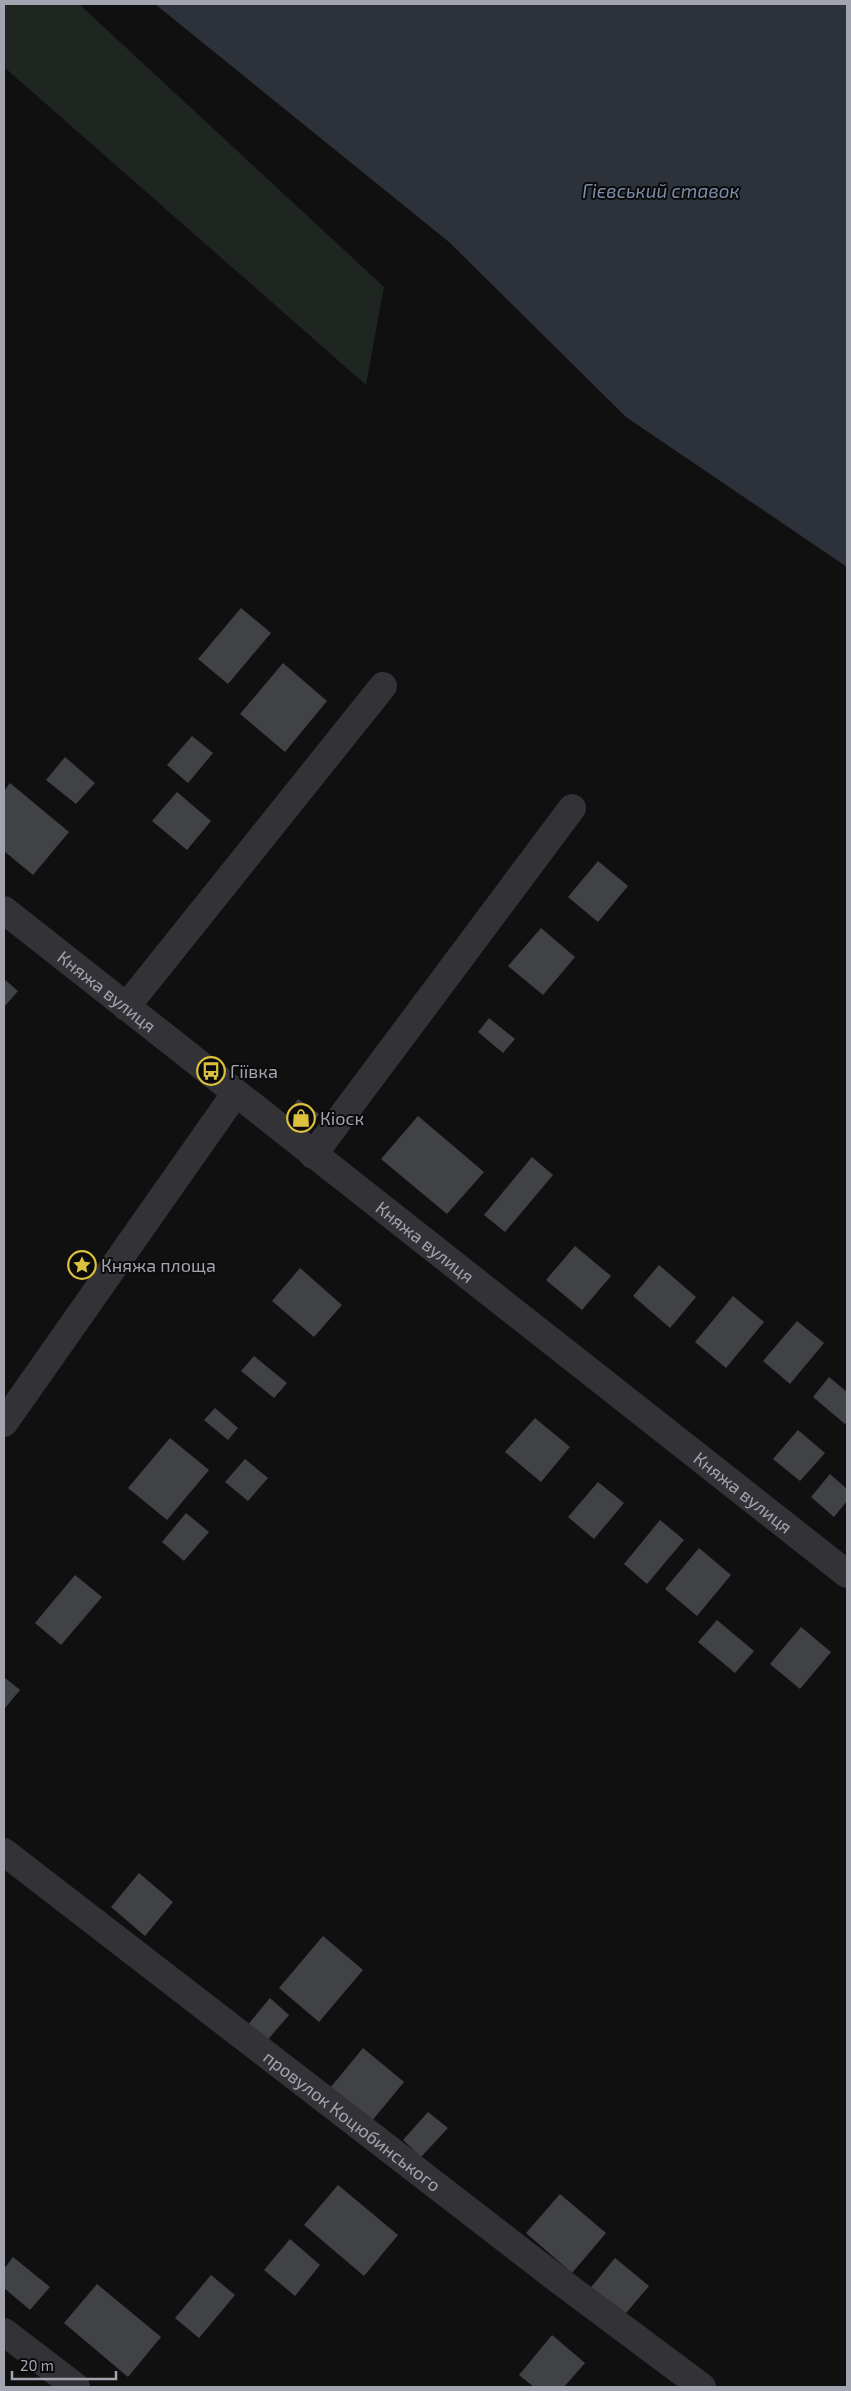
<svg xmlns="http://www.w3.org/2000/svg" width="851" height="2391" font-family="'Exo 2',sans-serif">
<rect width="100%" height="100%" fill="#101011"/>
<!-- green -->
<polygon fill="#1f2520" points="4,4 79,4 384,287 366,385 4,67"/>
<!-- water -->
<polygon fill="#2d323a" points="155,4 847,4 847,567 626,417 449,242"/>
<!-- building -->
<g fill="#414246">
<polygon points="241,608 271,633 228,684 198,659"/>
<polygon points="283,663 327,701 285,752 240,714"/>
<polygon points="192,736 213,753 188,783 167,765"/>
<polygon points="65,757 95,783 76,804 46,780"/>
<polygon points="10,783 69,832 33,875 4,851 4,791"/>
<polygon points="177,792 211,821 187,850 152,821"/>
<polygon points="598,861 628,886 598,922 568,897"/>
<polygon points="541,928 575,957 543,995 508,966"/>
<polygon points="4,979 18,991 4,1007"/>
<polygon points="489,1018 515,1039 503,1053 478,1032"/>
<polygon points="298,1099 319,1114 304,1136 283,1121"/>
<polygon points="418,1116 484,1172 447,1214 381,1159"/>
<polygon points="532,1157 553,1175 505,1232 484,1215"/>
<polygon points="575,1246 611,1276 582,1310 546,1280"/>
<polygon points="659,1265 696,1297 670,1328 633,1296"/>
<polygon points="300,1268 342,1305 314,1337 272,1301"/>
<polygon points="733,1296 764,1322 726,1368 695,1342"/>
<polygon points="797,1321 824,1343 790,1384 763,1361"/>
<polygon points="254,1356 287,1383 274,1398 241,1371"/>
<polygon points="829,1377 847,1392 847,1421 845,1424 813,1397"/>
<polygon points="215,1408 238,1428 228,1440 204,1420"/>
<polygon points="535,1418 570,1447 541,1482 505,1452"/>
<polygon points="798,1430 825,1453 800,1481 773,1459"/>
<polygon points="170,1438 209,1470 167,1520 128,1488"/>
<polygon points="245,1459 268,1478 248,1501 225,1482"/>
<polygon points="830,1474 847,1489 847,1501 834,1517 811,1497"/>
<polygon points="598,1482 624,1503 594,1539 568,1517"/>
<polygon points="186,1513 209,1532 184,1561 162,1542"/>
<polygon points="660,1520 684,1540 647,1584 624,1564"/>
<polygon points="699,1548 731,1575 697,1616 665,1589"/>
<polygon points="75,1575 102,1597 61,1645 35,1623"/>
<polygon points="717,1620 754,1651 735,1673 698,1642"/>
<polygon points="801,1627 831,1652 800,1689 770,1664"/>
<polygon points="4,1677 20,1690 5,1708 4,1707"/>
<polygon points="139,1873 173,1902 145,1936 111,1907"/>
<polygon points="323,1936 363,1970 319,2022 279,1988"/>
<polygon points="270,1998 289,2015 265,2043 246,2027"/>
<polygon points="363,2048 404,2082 371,2122 330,2088"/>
<polygon points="428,2112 448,2128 421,2157 403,2140"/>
<polygon points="338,2185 398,2235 364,2276 304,2225"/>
<polygon points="560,2194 606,2233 572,2273 526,2233"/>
<polygon points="290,2239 320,2265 295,2296 264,2270"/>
<polygon points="13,2257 50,2287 30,2310 4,2288 4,2269"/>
<polygon points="615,2258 649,2286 621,2319 588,2291"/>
<polygon points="211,2275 235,2295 199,2338 175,2318"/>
<polygon points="97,2284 161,2337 128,2377 64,2323"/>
<polygon points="552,2335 585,2363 564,2387 534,2387 519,2375"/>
</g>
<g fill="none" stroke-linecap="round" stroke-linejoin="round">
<!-- minor -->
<g stroke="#333337" stroke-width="28">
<path id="s1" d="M4,910L847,1574"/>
<polyline points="126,1007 383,686"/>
<polyline points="313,1155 572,808"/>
<polyline points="4,1423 235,1094"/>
<path id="s2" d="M4,1852L560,2281L702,2387"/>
<polyline points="4,2332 76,2387"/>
</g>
</g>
<!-- icons -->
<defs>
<symbol id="bus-ring" viewBox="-11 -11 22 22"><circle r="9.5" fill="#0b0b0c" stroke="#dcc13c" stroke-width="1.5"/><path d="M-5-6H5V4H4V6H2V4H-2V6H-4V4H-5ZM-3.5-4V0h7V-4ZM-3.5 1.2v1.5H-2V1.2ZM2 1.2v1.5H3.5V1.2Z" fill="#dcc13c"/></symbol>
<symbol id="shop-ring" viewBox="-11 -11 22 22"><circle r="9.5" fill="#0b0b0c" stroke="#dcc13c" stroke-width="1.5"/><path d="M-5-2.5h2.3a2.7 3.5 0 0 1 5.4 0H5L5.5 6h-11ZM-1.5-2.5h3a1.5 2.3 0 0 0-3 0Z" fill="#dcc13c"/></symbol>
<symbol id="sight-ring" viewBox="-11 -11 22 22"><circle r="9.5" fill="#0b0b0c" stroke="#dcc13c" stroke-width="1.5"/><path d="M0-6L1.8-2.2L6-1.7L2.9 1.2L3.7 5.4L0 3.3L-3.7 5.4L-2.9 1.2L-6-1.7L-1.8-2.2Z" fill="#dcc13c"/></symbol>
</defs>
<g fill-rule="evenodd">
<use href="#bus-ring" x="195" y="1055" width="32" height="32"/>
<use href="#shop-ring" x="285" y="1102" width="32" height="32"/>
<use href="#sight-ring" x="66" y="1249" width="32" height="32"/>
</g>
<g text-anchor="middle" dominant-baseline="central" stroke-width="4" stroke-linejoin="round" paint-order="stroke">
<!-- street labels -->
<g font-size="18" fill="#a2a4b0" stroke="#0b0b0c">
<text stroke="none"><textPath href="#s1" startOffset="131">Княжа вулиця</textPath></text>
<text stroke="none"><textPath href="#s1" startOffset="536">Княжа вулиця</textPath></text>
<text stroke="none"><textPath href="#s1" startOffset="941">Княжа вулиця</textPath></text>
<text stroke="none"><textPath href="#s2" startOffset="440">провулок Коцюбинського</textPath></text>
</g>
<!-- poi labels -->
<g font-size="18" fill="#a2a4b0" stroke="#0b0b0c" text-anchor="start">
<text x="230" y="1071">Гіївка</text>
<text x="320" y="1118">Кіоск</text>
<text x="101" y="1265">Княжа площа</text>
</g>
<!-- water labels -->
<g font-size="19" font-style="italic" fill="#7c8ca8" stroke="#0b0b0c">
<text x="661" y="190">Гієвський ставок</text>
</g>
</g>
<!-- border -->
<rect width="851" height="2391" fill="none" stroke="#a2a4b0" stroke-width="10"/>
<!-- scale -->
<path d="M12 2371v8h104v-8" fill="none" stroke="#a2a4b0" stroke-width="2.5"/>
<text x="20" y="2371" font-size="15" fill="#a2a4b0" stroke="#0b0b0c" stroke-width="4" paint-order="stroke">20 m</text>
</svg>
